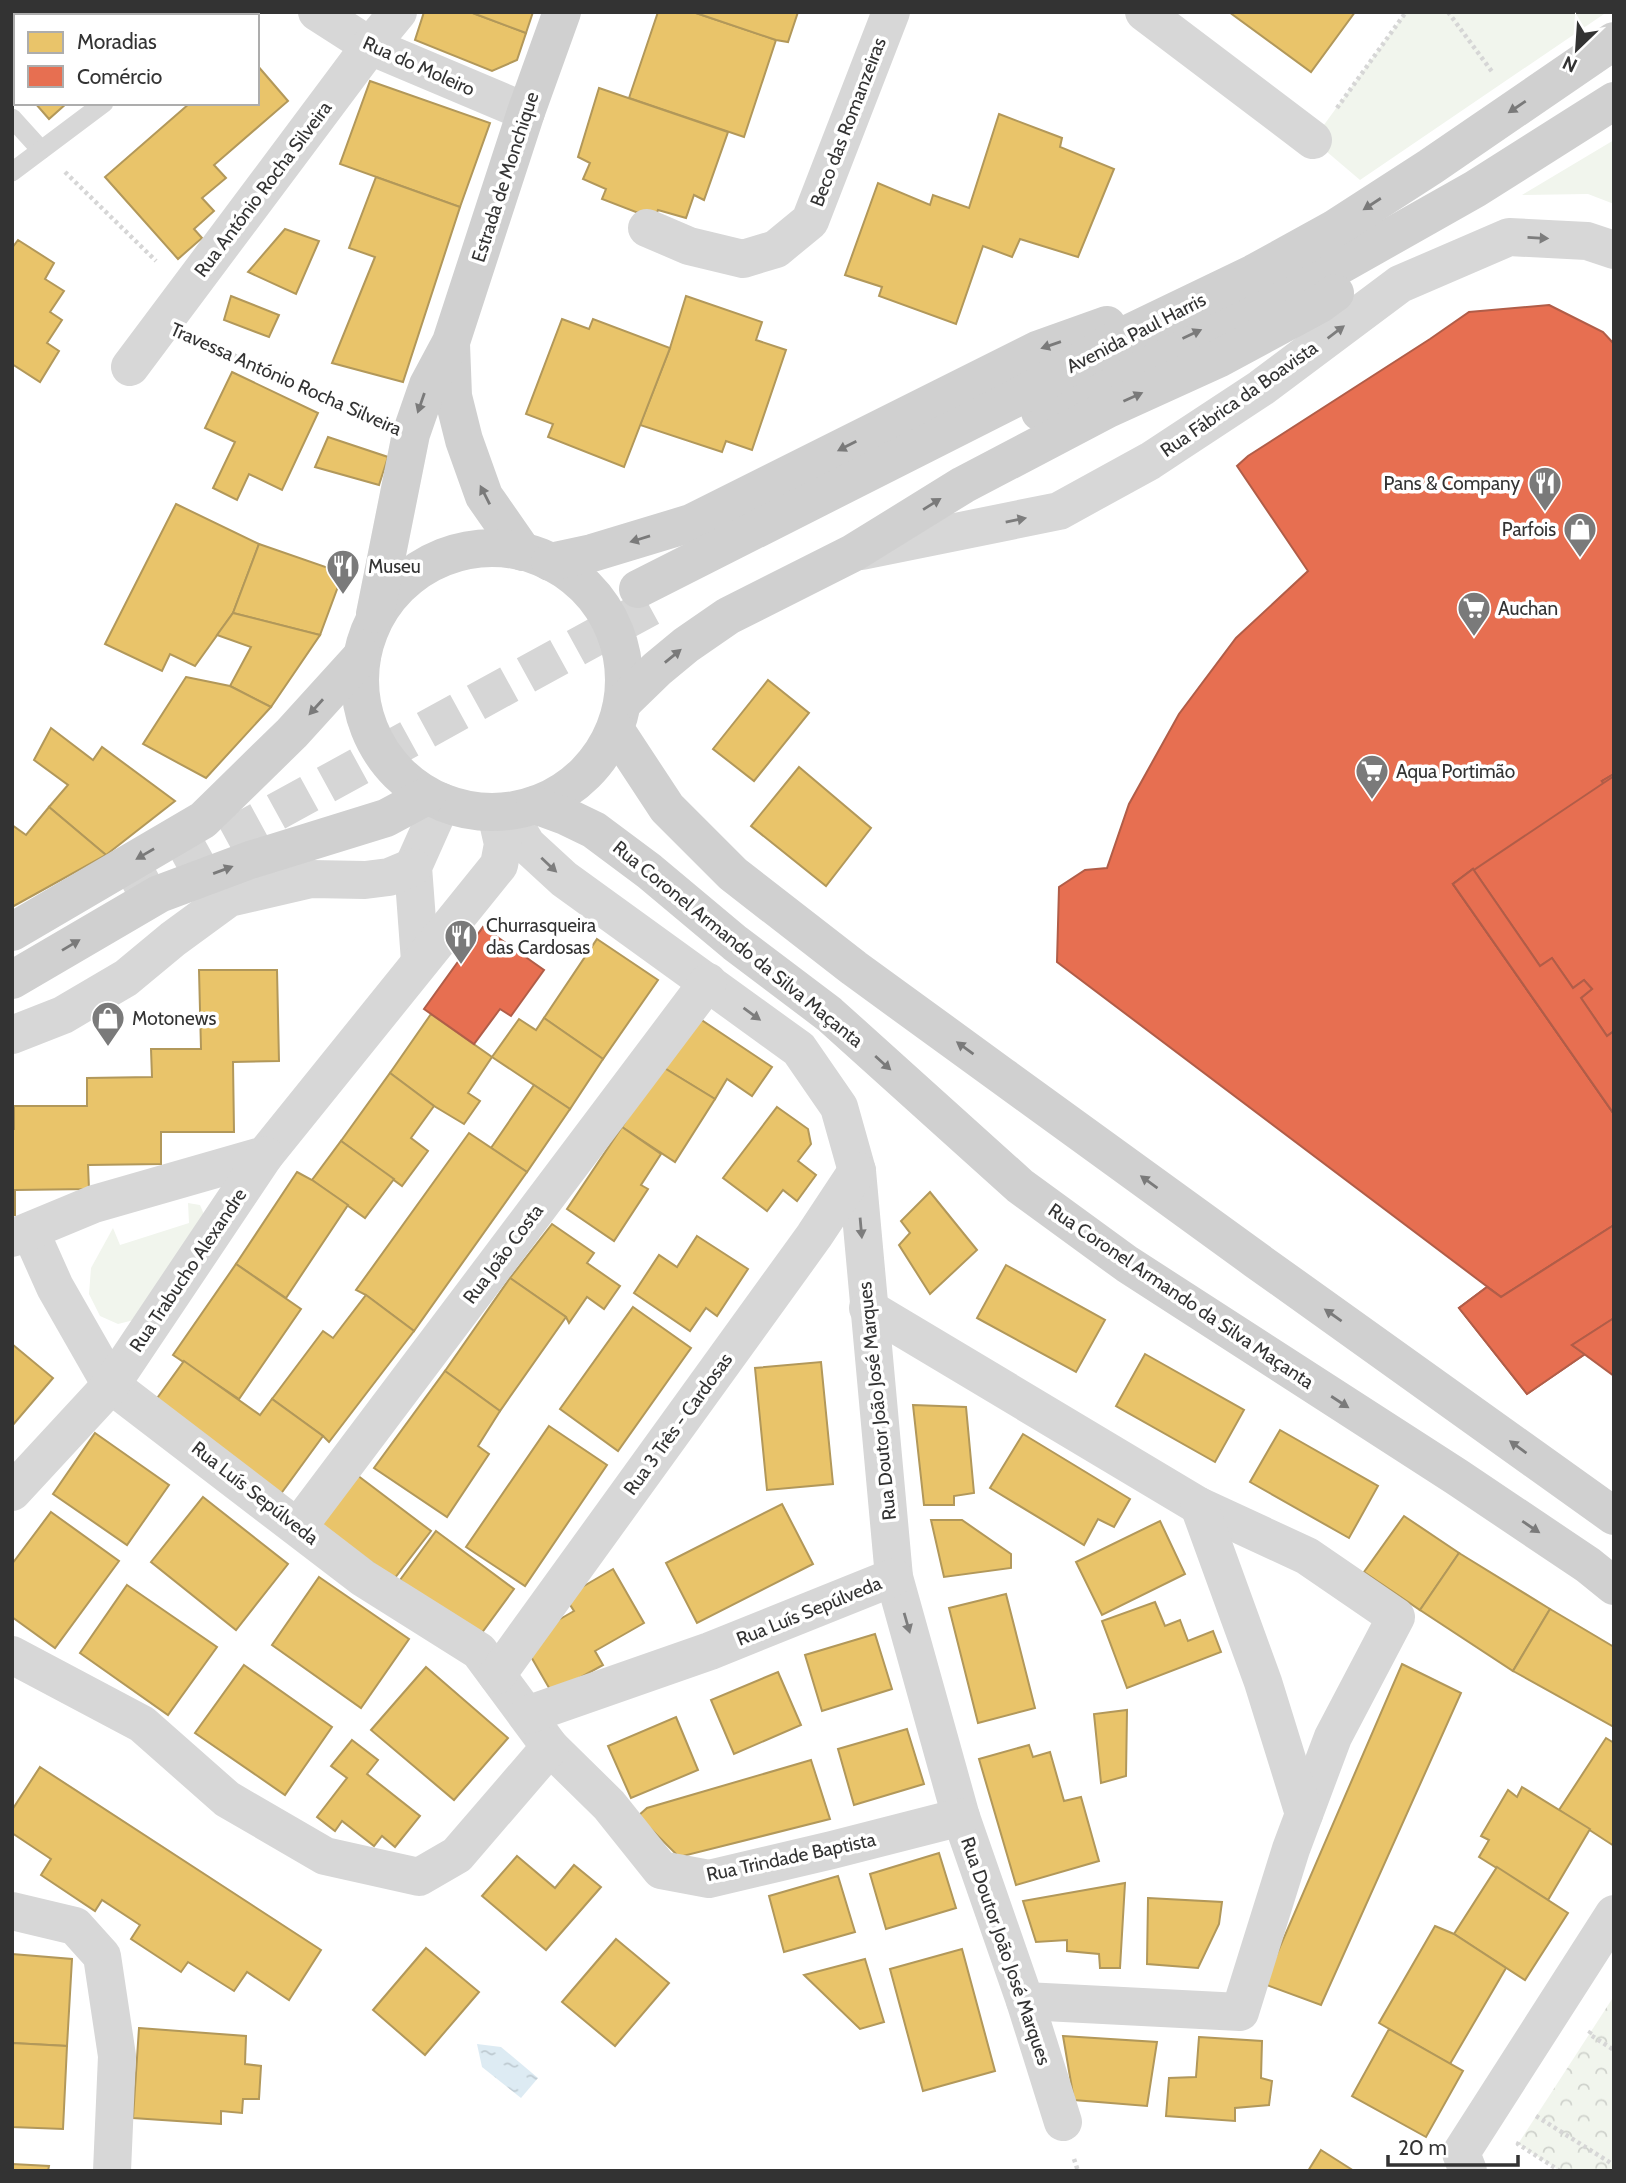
<svg xmlns="http://www.w3.org/2000/svg" width="1626" height="2183" font-family="Cabin,sans-serif">
<defs>
<pattern id="park-crowns" width="20" height="18" patternUnits="userSpaceOnUse" patternTransform="scale(1.75)"><rect width="20" height="18" fill="#f1f5ed"/><path d="M2 6a3 3 0 1 1 6 0M12 15a3 3 0 1 1 6 0" fill="none" stroke="#cfd2cc"/></pattern>
<pattern id="water-ripples" width="26" height="14" patternUnits="userSpaceOnUse" patternTransform="scale(1.75)"><rect width="26" height="14" fill="#ddebf3"/><path d="M2 4q2-2 4 0t4 0M15 11q2-2 4 0t4 0" fill="none" stroke="#becad1"/></pattern>
</defs>
<rect width="100%" height="100%" fill="#fff"/>
<!-- park -->
<polygon fill="url(#park-crowns)" points="1614,1996 1614,2171 1560,2171 1518,2144"/>
<!-- garden -->
<g fill="#f1f5ed">
<polygon points="1406,12 1607,12 1360,180 1313,140"/>
<polygon points="1614,140 1614,204 1588,194 1522,195"/>
<polygon points="188,1203 200,1205 206,1219 134,1320 118,1324 100,1316 89,1294 91,1268 113,1228 120,1245 189,1223"/>
</g>
<!-- water -->
<polygon fill="url(#water-ripples)" points="477,2044 501,2047 538,2078 521,2098 482,2067"/>
<!-- homes -->
<g fill="#e9c46a" stroke="#b2985a" stroke-width="2">
<polygon points="12,12 141,12 137,16 16,16 16,100 12,96"/>
<polygon points="424,12 470,12 526,33 517,60 492,71 415,40"/>
<polygon points="470,12 533,12 526,33"/>
<polygon points="658,12 693,12 776,40 744,137 629,98"/>
<polygon points="693,12 798,12 788,42 776,40"/>
<polygon points="1229,12 1355,12 1311,72"/>
<polygon points="257,65 288,101 214,165 226,178 202,198 214,211 194,229 202,238 178,259 105,177 190,103 257,103"/>
<polygon points="370,81 490,123 460,207 340,164"/>
<polygon points="599,88 728,132 704,200 694,195 686,218 658,210 654,219 602,199 606,189 583,179 590,163 578,157"/>
<polygon points="35,103 67,103 49,119"/>
<polygon points="999,114 1062,138 1060,147 1114,169 1078,257 1020,239 1012,257 983,246 956,324 879,296 882,287 845,275 878,183 930,205 933,195 969,208"/>
<polygon points="376,177 460,207 403,382 332,363 375,257 349,248"/>
<polygon points="285,229 319,241 296,294 248,272"/>
<polygon points="18,240 54,263 45,279 64,291 50,312 62,320 47,343 59,351 40,382 12,364 12,248"/>
<polygon points="231,296 279,315 269,337 224,320"/>
<polygon points="686,296 762,322 756,340 786,350 752,450 726,441 722,452 640,425 670,348"/>
<polygon points="562,319 589,329 593,319 670,348 624,467 548,437 553,424 526,414"/>
<polygon points="232,372 318,413 282,490 249,474 237,500 213,488 235,442 205,428"/>
<polygon points="328,437 388,457 379,485 315,467"/>
<polygon points="176,504 259,544 233,613 195,666 170,654 162,671 105,644"/>
<polygon points="259,544 343,573 320,635 233,613"/>
<polygon points="233,613 320,635 271,707 230,686 251,647 217,635"/>
<polygon points="186,677 230,686 271,707 206,778 143,744"/>
<polygon points="768,680 809,713 754,781 713,749"/>
<polygon points="51,728 93,760 102,747 175,801 106,855 49,807 68,785 34,760"/>
<polygon points="799,767 871,828 826,886 751,826"/>
<polygon points="49,807 106,855 12,907 12,825 26,835"/>
<polygon points="597,939 658,980 603,1059 544,1018"/>
<polygon points="199,970 277,970 279,1061 233,1062 234,1132 161,1132 161,1164 88,1165 89,1189 15,1190 15,1215 12,1215 12,1129 14,1129 14,1106 87,1106 87,1078 152,1077 151,1049 201,1049"/>
<polygon points="431,1014 492,1057 468,1093 480,1101 464,1124 434,1106 390,1073"/>
<polygon points="694,1015 772,1067 752,1096 727,1079 715,1099 661,1066"/>
<polygon points="544,1018 603,1059 570,1109 492,1057 519,1019 536,1030"/>
<polygon points="661,1066 715,1099 675,1162 622,1127"/>
<polygon points="390,1073 434,1106 411,1138 428,1151 402,1186 341,1141"/>
<polygon points="534,1085 570,1109 527,1172 491,1148"/>
<polygon points="777,1107 808,1129 811,1144 798,1161 816,1175 797,1201 783,1190 767,1211 723,1178"/>
<polygon points="622,1127 661,1154 641,1185 648,1189 614,1241 567,1209"/>
<polygon points="469,1133 527,1172 414,1331 366,1295 356,1290"/>
<polygon points="341,1141 394,1179 365,1218 312,1180"/>
<polygon points="297,1172 312,1180 348,1205 286,1298 236,1264"/>
<polygon points="930,1192 977,1250 930,1294 899,1245 910,1233 901,1221"/>
<polygon points="552,1224 594,1253 587,1263 620,1286 604,1309 587,1297 569,1323 566,1317 510,1278"/>
<polygon points="697,1236 748,1269 717,1316 706,1308 690,1331 634,1293 659,1255 677,1267"/>
<polygon points="236,1264 301,1309 239,1399 173,1355"/>
<polygon points="1006,1265 1105,1320 1076,1372 977,1318"/>
<polygon points="510,1278 566,1317 500,1411 445,1371"/>
<polygon points="366,1295 414,1331 329,1442 323,1436 272,1399 323,1331 333,1338"/>
<polygon points="633,1307 691,1348 618,1451 560,1409"/>
<polygon points="12,1344 53,1378 12,1426"/>
<polygon points="1145,1354 1244,1410 1215,1462 1116,1406"/>
<polygon points="184,1361 260,1415 272,1399 323,1436 277,1499 150,1408"/>
<polygon points="821,1362 833,1484 767,1490 755,1368"/>
<polygon points="445,1371 500,1411 478,1446 489,1454 447,1517 374,1468"/>
<polygon points="913,1405 966,1407 974,1493 954,1496 954,1505 924,1505"/>
<polygon points="549,1426 607,1465 525,1586 466,1547"/>
<polygon points="1280,1430 1378,1486 1349,1538 1250,1482"/>
<polygon points="95,1433 169,1485 127,1545 53,1494"/>
<polygon points="1023,1434 1130,1499 1114,1527 1098,1519 1084,1545 990,1488"/>
<polygon points="353,1472 431,1531 394,1579 316,1521"/>
<polygon points="203,1497 288,1564 236,1630 151,1562"/>
<polygon points="782,1504 813,1564 697,1623 666,1563"/>
<polygon points="51,1512 119,1561 55,1648 12,1617 12,1564"/>
<polygon points="1404,1516 1459,1553 1420,1610 1364,1572"/>
<polygon points="931,1520 962,1520 1011,1554 1011,1568 944,1577"/>
<polygon points="1160,1521 1185,1574 1102,1615 1076,1562"/>
<polygon points="436,1531 514,1589 478,1638 400,1580"/>
<polygon points="1459,1553 1550,1609 1513,1671 1420,1610"/>
<polygon points="613,1569 644,1623 595,1651 603,1665 552,1693 522,1641 574,1611 565,1597"/>
<polygon points="319,1577 409,1639 361,1708 272,1645"/>
<polygon points="127,1585 217,1647 168,1715 80,1653"/>
<polygon points="1006,1594 1035,1708 978,1723 949,1608"/>
<polygon points="1155,1602 1165,1626 1180,1620 1188,1641 1213,1631 1221,1652 1127,1688 1102,1621"/>
<polygon points="1550,1609 1614,1647 1614,1727 1513,1671"/>
<polygon points="875,1634 892,1689 822,1711 805,1655"/>
<polygon points="1402,1664 1461,1693 1321,2005 1264,1984"/>
<polygon points="244,1665 332,1727 285,1795 195,1733"/>
<polygon points="426,1667 508,1738 454,1800 371,1730"/>
<polygon points="778,1672 801,1725 734,1754 711,1700"/>
<polygon points="1127,1710 1126,1776 1101,1783 1094,1714"/>
<polygon points="676,1717 698,1770 631,1798 608,1746"/>
<polygon points="907,1729 924,1784 854,1805 838,1749"/>
<polygon points="1606,1738 1614,1743 1614,1846 1559,1810"/>
<polygon points="352,1740 378,1760 367,1774 420,1816 395,1847 382,1836 374,1846 342,1821 335,1831 317,1817 347,1778 331,1766"/>
<polygon points="1029,1745 1033,1757 1050,1752 1064,1801 1081,1797 1099,1861 1016,1885 979,1759"/>
<polygon points="811,1760 830,1819 679,1857 638,1816 647,1808"/>
<polygon points="40,1767 321,1950 289,2000 247,1972 234,1991 188,1962 181,1972 131,1939 140,1925 102,1900 95,1911 41,1875 51,1859 12,1833 12,1810"/>
<polygon points="1522,1787 1590,1829 1548,1900 1479,1857 1489,1840 1481,1836 1508,1790 1517,1797"/>
<polygon points="939,1853 956,1908 886,1929 870,1874"/>
<polygon points="517,1856 555,1888 574,1865 601,1887 546,1950 482,1896"/>
<polygon points="1497,1867 1568,1913 1525,1980 1454,1934"/>
<polygon points="838,1876 855,1932 784,1952 769,1896"/>
<polygon points="1125,1883 1120,1968 1100,1968 1099,1954 1067,1951 1067,1940 1036,1942 1023,1901"/>
<polygon points="1148,1898 1222,1902 1219,1924 1198,1968 1147,1964"/>
<polygon points="1435,1926 1454,1934 1506,1968 1450,2064 1379,2023"/>
<polygon points="616,1939 669,1983 615,2046 562,2002"/>
<polygon points="426,1948 479,1992 425,2055 373,2010"/>
<polygon points="962,1949 995,2071 923,2091 890,1969"/>
<polygon points="12,1954 72,1959 67,2046 12,2043"/>
<polygon points="865,1959 884,2022 860,2029 804,1975"/>
<polygon points="139,2028 246,2036 245,2064 261,2066 259,2099 243,2099 242,2113 221,2111 221,2124 133,2118"/>
<polygon points="1389,2029 1463,2071 1426,2137 1352,2096"/>
<polygon points="1063,2036 1157,2042 1147,2106 1074,2100"/>
<polygon points="1199,2037 1262,2041 1261,2078 1272,2081 1269,2105 1235,2108 1235,2121 1166,2116 1169,2078 1196,2077"/>
<polygon points="12,2043 67,2046 63,2129 12,2127"/>
<polygon points="1321,2150 1354,2171 1308,2171"/>
<polygon points="12,2164 49,2166 48,2171 12,2171"/>
</g>
<!-- shops -->
<g fill="#e76f51" stroke="#b15d48" stroke-width="2">
<polygon points="1549,305 1603,332 1614,344 1614,774 1602,781 1614,798 1614,915 1540,966 1473,869 1453,884 1614,1114 1614,1225 1501,1297 1057,962 1059,887 1085,870 1107,868 1129,804 1179,714 1236,638 1308,571 1237,466 1248,456 1430,339 1469,312"/>
<polygon points="1614,774 1614,798 1602,781"/>
<polygon points="1614,774 1614,798 1602,781"/>
<polygon points="1614,776 1614,1114 1453,884"/>
<polygon points="1473,869 1540,966 1552,958 1573,988 1584,980 1592,989 1581,998 1607,1036 1614,1031 1614,1114 1453,884"/>
<polygon points="1473,869 1540,966 1552,958 1573,988 1584,980 1592,989 1581,998 1607,1036 1614,1031 1614,1114 1453,884"/>
<polygon points="483,927 544,970 511,1016 500,1009 474,1044 424,1009"/>
<polygon points="1614,1225 1614,1318 1572,1345 1585,1354 1527,1394 1459,1308 1487,1287 1501,1297"/>
<polygon points="1614,1225 1614,1318 1572,1345 1585,1354 1527,1394 1459,1308 1487,1287 1501,1297"/>
<polygon points="1614,1318 1614,1376 1572,1345"/>
</g>
<g fill="none" stroke-linecap="round" stroke-linejoin="round">
<!-- secondary-tunnel -->
<polyline stroke="#d6d6d6" stroke-width="38" stroke-dasharray="38 19" stroke-linecap="butt" points="126,894 650,607"/>
<!-- path -->
<g stroke="#d6d6d6" stroke-width="4.5" stroke-dasharray="3.5 3.5" stroke-linecap="butt">
<polyline points="1448,12 1493,73"/>
<polyline points="1337,108 1406,12"/>
<polyline points="65,172 156,261"/>
<polyline points="202,341 372,417"/>
<polyline points="1591,2031 1589,2034 1614,2050"/>
<polyline points="1536,2116 1614,2165"/>
<polyline points="1519,2142 1518,2144 1560,2171"/>
<polyline points="1074,2159 1078,2171"/>
</g>
<!-- service -->
<g stroke="#d7d7d7" stroke-width="19">
<polyline points="223,16 227,12"/>
<polyline points="12,118 41,150"/>
<polyline points="12,172 104,103"/>
</g>
<!-- minor -->
<g stroke="#d7d7d7" stroke-width="38">
<polyline points="317,12 370,46 526,112"/>
<polyline points="1144,12 1313,140"/>
<polyline points="647,228 689,246 743,259 776,249 810,221 891,12"/>
<polyline points="130,367 370,46 398,12"/>
<polyline points="862,551 1059,511 1150,461 1261,388 1400,284 1509,237 1587,241 1614,250"/>
<polyline points="507,812 527,845 564,879 799,1049 839,1107 857,1171 894,1577 961,1817 1025,2001 1063,2122"/>
<polyline points="420,961 413,867 442,802"/>
<polyline points="12,1035 63,1015 126,978 173,939 229,898 311,879 365,880 389,877 413,867"/>
<polyline points="30,1231 55,1287 111,1385 363,1578 479,1651 550,1747 609,1805 661,1870 709,1879 832,1850 961,1817"/>
<polyline points="12,1238 94,1204 265,1155 499,865 503,844 496,813"/>
<polyline points="868,1308 1199,1506 1307,1556 1396,1617 1333,1737 1291,1849 1240,2012 1025,2001"/>
<polyline points="12,1492 111,1385 265,1155"/>
<polyline points="1199,1506 1263,1682 1304,1814"/>
<polyline points="298,1527 708,982"/>
<polyline points="12,1655 142,1724 227,1799 325,1856 419,1877 457,1855 550,1747"/>
<polyline points="497,1675 814,1236 857,1171"/>
<polyline points="527,1715 710,1651 894,1577"/>
<polyline points="12,1911 75,1926 102,1956 117,2056 112,2171"/>
<polyline points="1468,2171 1461,2153 1614,1914"/>
</g>
<!-- secondary -->
<g stroke="#d0d0d0" stroke-width="38">
<polyline points="451,344 453,396 464,440 484,496 523,552"/>
<polyline points="1040,412 1186,337 1314,280 1475,189 1614,101"/>
<circle cx="492" cy="680" r="132"/>
<polyline points="550,562 592,553 691,523 1037,350 1107,325"/>
<polyline points="638,589 1014,399 1125,335 1254,273 1334,229 1430,167 1614,41"/>
<polyline points="375,614 411,434 428,385 451,342 526,112 562,12"/>
<polyline points="623,702 657,669 686,645 728,616 853,553 963,485 1108,409 1218,359 1320,304 1335,293"/>
<polyline points="615,729 667,808 733,874 854,968 1001,1075 1256,1260 1614,1516"/>
<polyline points="535,805 565,816 594,830 649,871 735,943 829,1014 1020,1186 1127,1264 1457,1477 1588,1565 1614,1586"/>
<polyline points="12,932 203,820 292,733 362,656"/>
<polyline points="12,980 159,894 250,860 386,818 427,796"/>
</g>
</g>
<!-- one-way arrows -->
<defs><path id="oneway-solid" d="M-6-.8H1V-3.2L6.5 0L1 3.2V.8H-6Z" transform="scale(1.75)"/></defs>
<g fill="#7a7a7a">
<use href="#oneway-solid" transform="translate(1517 107) rotate(146)"/>
<use href="#oneway-solid" transform="translate(1372 204) rotate(147)"/>
<use href="#oneway-solid" transform="translate(1192 334) rotate(-25)"/>
<use href="#oneway-solid" transform="translate(1051 345) rotate(161)"/>
<use href="#oneway-solid" transform="translate(1133 397) rotate(-24)"/>
<use href="#oneway-solid" transform="translate(421 403) rotate(109)"/>
<use href="#oneway-solid" transform="translate(847 446) rotate(153)"/>
<use href="#oneway-solid" transform="translate(485 495) rotate(-117)"/>
<use href="#oneway-solid" transform="translate(932 504) rotate(-32)"/>
<use href="#oneway-solid" transform="translate(640 539) rotate(163)"/>
<use href="#oneway-solid" transform="translate(673 656) rotate(-39)"/>
<use href="#oneway-solid" transform="translate(316 707) rotate(132)"/>
<use href="#oneway-solid" transform="translate(145 854) rotate(150)"/>
<use href="#oneway-solid" transform="translate(223 870) rotate(-20)"/>
<use href="#oneway-solid" transform="translate(71 945) rotate(-31)"/>
<use href="#oneway-solid" transform="translate(965 1048) rotate(-144)"/>
<use href="#oneway-solid" transform="translate(883 1063) rotate(42)"/>
<use href="#oneway-solid" transform="translate(1149 1182) rotate(-144)"/>
<use href="#oneway-solid" transform="translate(1333 1315) rotate(-145)"/>
<use href="#oneway-solid" transform="translate(1340 1402) rotate(33)"/>
<use href="#oneway-solid" transform="translate(1518 1447) rotate(-144)"/>
<use href="#oneway-solid" transform="translate(1531 1527) rotate(34)"/>
</g>
<g fill="#7d7d7d">
<use href="#oneway-solid" transform="translate(1538 238) rotate(3)"/>
<use href="#oneway-solid" transform="translate(1336 332) rotate(-37)"/>
<use href="#oneway-solid" transform="translate(1016 520) rotate(-11)"/>
<use href="#oneway-solid" transform="translate(549 865) rotate(43)"/>
<use href="#oneway-solid" transform="translate(752 1014) rotate(36)"/>
<use href="#oneway-solid" transform="translate(861 1228) rotate(85)"/>
<use href="#oneway-solid" transform="translate(907 1623) rotate(74)"/>
</g>
<!-- icons -->
<defs>
<symbol id="restaurant-pin" viewBox="-11 -11 22 30"><path d="M0 17L-7.5 6A9.5 9.5 0 1 1 7.5 6Z" fill="#7a7a7a" stroke="#fff"/><path d="M-5-6h1v4h1v-4h1v4h1v-4h1v5L-1.5 .5V6h-2V.5L-5-1ZM5-6V6H3V1.5H1.5Q1.5-4 5-6Z" fill="#fff"/></symbol>
<symbol id="shop-pin" viewBox="-11 -11 22 30"><path d="M0 17L-7.5 6A9.5 9.5 0 1 1 7.5 6Z" fill="#7a7a7a" stroke="#fff"/><path d="M-5-2.5h2.3a2.7 3.5 0 0 1 5.4 0H5L5.5 6h-11ZM-1.5-2.5h3a1.5 2.3 0 0 0-3 0Z" fill="#fff"/></symbol>
<symbol id="supermarket-pin" viewBox="-11 -11 22 30"><path d="M0 17L-7.5 6A9.5 9.5 0 1 1 7.5 6Z" fill="#7a7a7a" stroke="#fff"/><path d="M-6-5.5h2.5l.6 2H6L4.5 2H-2.5L-4.4-4H-6ZM-1.5 3.2a1.3 1.3 0 1 0 .1 0ZM3 3.2a1.3 1.3 0 1 0 .1 0Z" fill="#fff"/></symbol>
</defs>
<g fill-rule="evenodd">
<use href="#restaurant-pin" x="1526" y="464" width="38" height="52"/>
<use href="#shop-pin" x="1561" y="510" width="38" height="52"/>
<use href="#restaurant-pin" x="324" y="547" width="38" height="52"/>
<use href="#supermarket-pin" x="1455" y="589" width="38" height="52"/>
<use href="#supermarket-pin" x="1353" y="752" width="38" height="52"/>
<use href="#restaurant-pin" x="442" y="917" width="38" height="52"/>
<use href="#shop-pin" x="89" y="999" width="38" height="52"/>
</g>
<g text-anchor="middle" dominant-baseline="central" stroke-width="7" stroke-linejoin="round" paint-order="stroke">
<!-- street labels -->
<g font-size="19" fill="#333" stroke="#fff">
<text transform="translate(419 66) rotate(24)">Rua do Moleiro</text>
<text transform="translate(848 122) rotate(-69)">Beco das Romanzeiras</text>
<text transform="translate(505 177) rotate(-72)">Estrada de Monchique</text>
<text transform="translate(263 189) rotate(-53)">Rua António Rocha Silveira</text>
<text transform="translate(1136 333) rotate(-27)">Avenida Paul Harris</text>
<text transform="translate(286 379) rotate(24)">Travessa António Rocha Silveira</text>
<text transform="translate(1239 399) rotate(-35)">Rua Fábrica da Boavista</text>
<text transform="translate(738 944) rotate(39)">Rua Coronel Armando da Silva Maçanta</text>
<text transform="translate(503 1254) rotate(-53)">Rua João Costa</text>
<text transform="translate(188 1270) rotate(-56)">Rua Trabucho Alexandre</text>
<text transform="translate(1181 1296) rotate(34)">Rua Coronel Armando da Silva Maçanta</text>
<text transform="translate(877 1401) rotate(-96)">Rua Doutor João José Marques</text>
<text transform="translate(678 1424) rotate(-54)">Rua 3 Três - Cardosas</text>
<text transform="translate(255 1493) rotate(38)">Rua Luís Sepúlveda</text>
<text transform="translate(809 1611) rotate(-22)">Rua Luís Sepúlveda</text>
<text transform="translate(791 1857) rotate(-12)">Rua Trindade Baptista</text>
<text transform="translate(1006 1951) rotate(71)">Rua Doutor João José Marques</text>
</g>
<!-- poi labels -->
<g font-size="19" fill="#333" stroke="#fff" text-anchor="start">
<text x="1520" y="483" text-anchor="end">Pans &amp; Company</text>
<text x="1556" y="529" text-anchor="end">Parfois</text>
<text x="368" y="566">Museu</text>
<text x="1498" y="608">Auchan</text>
<text x="1396" y="771">Aqua Portimão</text>
<text x="486" y="925">Churrasqueira<tspan x="486" dy="22">das Cardosas</tspan></text>
<text x="132" y="1018">Motonews</text>
</g>
</g>
<!-- border -->
<rect width="1626" height="2183" fill="none" stroke="#333333" stroke-width="28"/>
<!-- legend -->
<rect x="14" y="14" width="245" height="91" fill="#ffffff" stroke="#adadad" stroke-width="2"/>
<rect x="28" y="32" width="35" height="21" fill="#e9c46a" stroke="#adadad" stroke-width="2"/>
<text x="77" y="49" font-size="21" fill="#333333">Moradias</text>
<rect x="28" y="66" width="35" height="21" fill="#e76f51" stroke="#adadad" stroke-width="2"/>
<text x="77" y="84" font-size="21" fill="#333333">Comércio</text>
<!-- north arrow -->
<g transform="translate(1577 49) rotate(205)" stroke="#ffffff" stroke-width="5" paint-order="stroke">
<path d="M0-5L12 26L0 18L-12 26Z" fill="#333333"/>
<text y="-10" font-size="19" font-weight="bold" text-anchor="middle" fill="#333333">N</text>
</g>
<!-- scale -->
<path d="M1388 2155v10h130v-10" fill="none" stroke="#333333" stroke-width="3.5"/>
<text x="1398" y="2155" font-size="21" fill="#333333" stroke="#ffffff" stroke-width="5" paint-order="stroke">20 m</text>
</svg>
